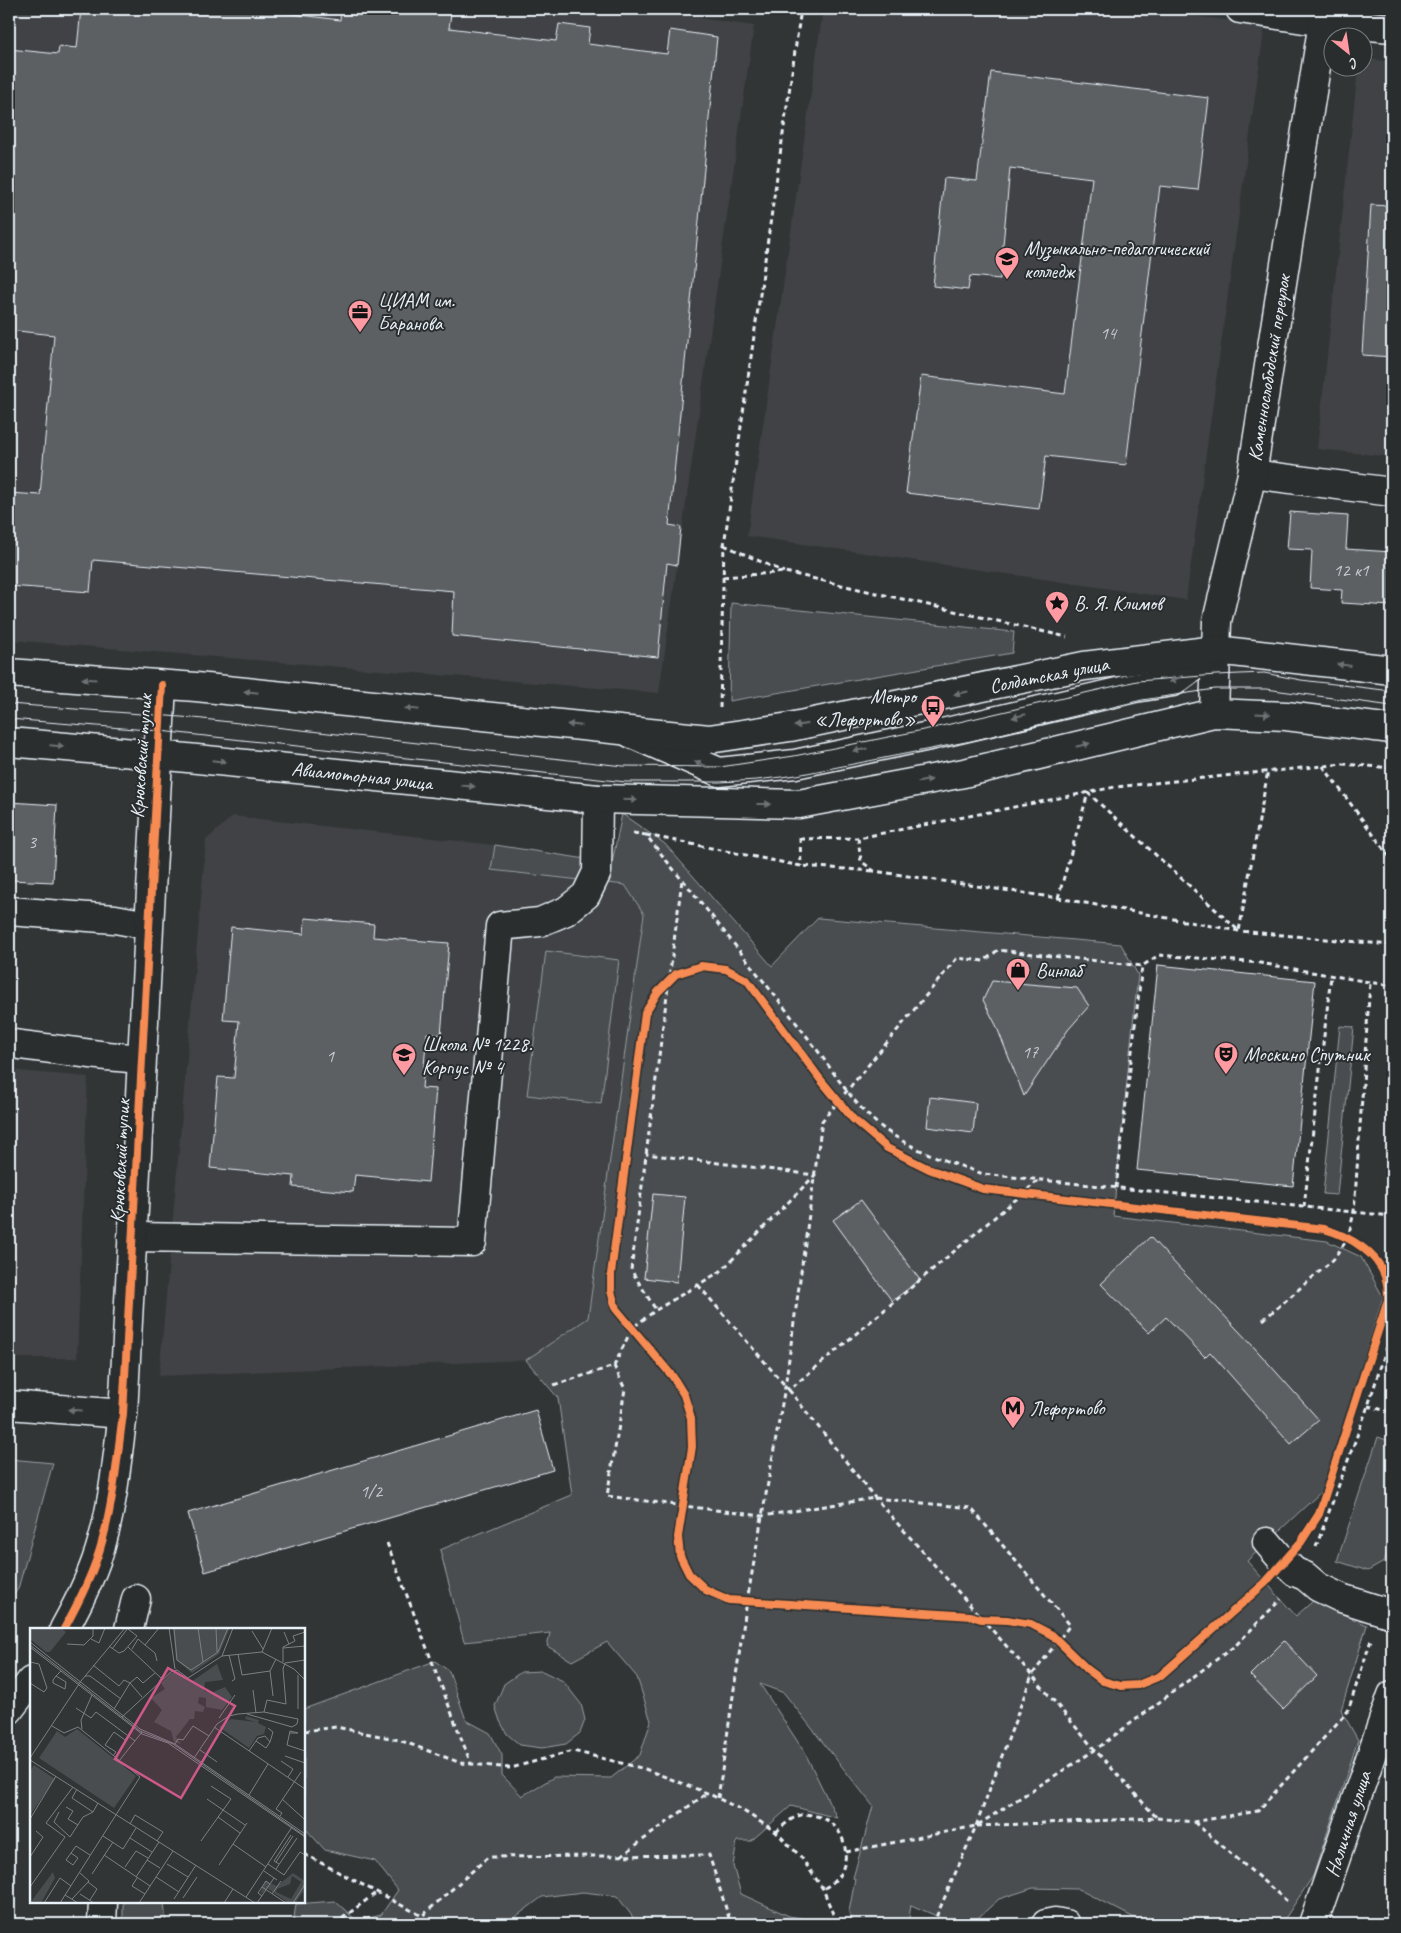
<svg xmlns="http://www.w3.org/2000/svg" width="1401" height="1933" font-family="Caveat,sans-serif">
<rect width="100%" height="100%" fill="#323536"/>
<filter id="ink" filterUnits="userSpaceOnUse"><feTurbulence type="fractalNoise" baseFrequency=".02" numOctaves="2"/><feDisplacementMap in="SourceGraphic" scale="10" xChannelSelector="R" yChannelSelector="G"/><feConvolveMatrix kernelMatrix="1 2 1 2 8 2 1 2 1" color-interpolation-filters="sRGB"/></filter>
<g filter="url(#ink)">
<!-- built -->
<g fill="#3f4244">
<polygon points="9,9 638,9 754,26 659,693 9,640"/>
<polygon points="823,9 1127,9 1265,24 1186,600 747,536"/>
<polygon points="1364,58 1392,62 1392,457 1317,449 1358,68 1364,68"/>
<polygon points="233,816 495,845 491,870 625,885 644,914 588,1319 526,1360 159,1376 206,840"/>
<polygon points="9,1070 88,1077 77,1358 9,1358"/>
</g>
<!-- green -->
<g fill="#494d4f" stroke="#989fa4">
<polygon points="731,603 1014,632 1012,653 729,701"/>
<polygon points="622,814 665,844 772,966 818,918 1121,944 1138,975 1113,1216 1327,1241 1361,1257 1383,1297 1323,1490 1247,1561 1296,1616 1313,1601 1367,1625 1341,1710 1358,1740 1313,1876 1286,1917 1278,1924 1146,1924 1078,1889 1033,1888 999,1899 971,1924 955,1924 911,1905 908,1924 854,1924 849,1912 855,1879 853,1878 873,1806 784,1693 760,1684 805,1753 837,1818 791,1806 751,1841 737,1841 733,1866 741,1894 789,1916 807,1919 812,1924 638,1924 617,1896 583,1892 542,1897 506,1924 293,1924 296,1904 335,1901 357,1921 381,1915 398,1890 375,1861 325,1850 304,1827 304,1709 435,1661 449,1671 466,1720 490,1733 502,1755 502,1775 522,1796 554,1777 611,1778 640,1755 651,1721 637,1677 607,1642 572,1661 547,1646 550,1633 464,1642 440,1550 572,1495 558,1398 526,1360 588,1318 644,914 625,885 491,870 495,845 612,863"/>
<polygon points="546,951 619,960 601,1104 527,1095"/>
<polygon points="1340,1026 1354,1027 1337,1195 1323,1194"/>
<polygon points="1378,1437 1392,1442 1392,1538 1384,1562 1368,1571 1337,1561"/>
<polygon points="9,1459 53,1463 18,1589 9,1601"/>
<polygon points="542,1671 563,1681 581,1704 585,1720 580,1733 566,1744 542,1748 520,1745 507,1734 500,1721 495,1706 504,1684 521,1672"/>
<polygon points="123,1902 164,1902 166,1924 123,1924"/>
</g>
<!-- building -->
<g fill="#5c6063" stroke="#e8f1f8">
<polygon points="81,9 254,9 340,20 341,9 411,9 451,14 449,28 556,41 559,24 590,28 588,44 667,54 670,30 717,37 669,525 681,527 677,565 667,563 658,657 452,636 454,591 93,560 90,592 9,586 9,493 40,495 54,335 9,330 9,49 58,54 59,46 77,48"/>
<polygon points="991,72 1209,98 1198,190 1160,186 1126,465 1046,456 1039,509 906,493 921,376 1065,394 1092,178 1010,168 1000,279 970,276 968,290 933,286 944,178 977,181"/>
<polygon points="1371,205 1392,206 1392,357 1362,355"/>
<polygon points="1290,512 1348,516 1346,549 1392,552 1392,606 1341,603 1342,590 1310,588 1312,550 1287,549"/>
<polygon points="9,802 57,805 53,882 9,880"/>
<polygon points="305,918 374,924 373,937 449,943 441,1035 427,1033 422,1088 436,1089 428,1182 355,1175 353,1192 293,1187 294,1176 210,1168 218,1077 234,1078 239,1021 223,1020 231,927 304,934"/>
<polygon points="1158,965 1315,981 1293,1186 1137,1170"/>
<polygon points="992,981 1077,988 1089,1006 1068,1030 1024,1096 996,1025 983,1000"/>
<polygon points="930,1097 976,1103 973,1133 927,1127"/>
<polygon points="653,1194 685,1197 677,1282 644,1278"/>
<polygon points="861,1200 920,1280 892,1301 833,1220"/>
<polygon points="1150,1237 1252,1345 1319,1420 1291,1444 1210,1352 1205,1357 1166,1317 1149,1333 1101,1284"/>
<polygon points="536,1410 553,1470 205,1572 188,1513"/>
<polygon points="1284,1641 1317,1676 1283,1709 1250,1675"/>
</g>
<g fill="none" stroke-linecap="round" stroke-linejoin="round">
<defs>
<g id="minor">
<polyline points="1240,9 1323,22 1392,28"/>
<polyline points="1252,474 1392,492"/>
<polyline points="1214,713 1217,621 1252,474 1323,22"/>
<polyline points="630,733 719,772 795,764 934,735 1135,688 1173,682 1216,650"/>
<polyline points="9,911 115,919 148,925"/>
<polyline points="13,1044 107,1056 141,1059"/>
<polyline points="132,1237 472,1242 500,926 540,922 566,911 586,895 597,872 598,799"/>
<polyline points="9,1405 123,1414"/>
<polyline points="1267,1542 1284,1562 1295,1572 1305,1576 1318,1587 1341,1598 1392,1614"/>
<path d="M64,1629C79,1602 94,1572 102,1542C114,1500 117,1457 123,1414L162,685"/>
<polyline points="129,1629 136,1599"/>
<polyline points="9,1710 31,1681"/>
<polyline points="102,1924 103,1902"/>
<polyline points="1046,1924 1055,1922 1065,1924"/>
<polyline points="1313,1924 1392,1695"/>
</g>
<g id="major">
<polyline points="9,673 196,687 709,739 790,727 1084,666 1216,650 1392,670"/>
<polyline points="9,742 157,755 598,799 799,804 964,773 1214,713 1286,716 1392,729"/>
</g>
</defs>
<!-- minor casing -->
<use href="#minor" stroke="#e8f1f8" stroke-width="31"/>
<!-- major casing -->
<use href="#major" stroke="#e8f1f8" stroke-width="31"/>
<!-- path -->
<g stroke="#e8f1f8" stroke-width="3" stroke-dasharray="5 4" stroke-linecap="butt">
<polyline points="724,545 784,572"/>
<polyline points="723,577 785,572 1067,637"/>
<polyline points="720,708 724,545 801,9"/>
<polyline points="1323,766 1392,860"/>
<polyline points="1392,768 1343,764 1115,787 858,838 861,861 874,871 1058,898 1239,931 1392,945"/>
<polyline points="633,833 646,835 682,880 631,1270 656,1310"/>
<polyline points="646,835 801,866 874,871"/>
<polyline points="800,838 801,866"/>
<polyline points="800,839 858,838"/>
<path d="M683,880C725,933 767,985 808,1038C835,1072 857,1114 896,1137C923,1154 953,1163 983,1174L1392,1216"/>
<polyline points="1058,898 1088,793 1239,931 1268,771"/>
<polyline points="1116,1188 1142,966"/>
<polyline points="1304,1207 1331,976"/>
<polyline points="698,1285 789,1390 1039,1180"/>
<polyline points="1263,1320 1334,1259 1348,1238 1354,1212 1370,983"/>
<polyline points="614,1366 625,1389 607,1496 762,1516 875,1498 971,1508 1070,1625 1032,1675 976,1826 933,1924"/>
<polyline points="554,1385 614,1366 632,1328 656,1310 721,1271 815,1175 646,1154"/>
<polyline points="789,1390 875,1498 1032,1675 1095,1750 1157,1818"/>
<polyline points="1368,1406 1387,1411"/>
<polyline points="387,1543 471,1764"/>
<polyline points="1316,1547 1368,1406 1392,1331"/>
<polyline points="304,1731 336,1727 399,1740 461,1763 511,1768 573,1751 645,1769 707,1793 742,1810 776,1832 801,1857 823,1889 837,1924"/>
<polyline points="718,1798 747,1601 785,1387 822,1121 957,958 984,961 998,950 1142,966 1159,955 1260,963 1392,986"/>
<polyline points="1194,1822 1288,1902"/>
<polyline points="977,1826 1157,1818 1193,1822 1258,1811 1348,1711 1371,1640"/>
<path d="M776,1832C783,1826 792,1817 801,1815C806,1813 811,1815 816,1816C842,1821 853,1853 840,1874C836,1881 830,1885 823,1889"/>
<polyline points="846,1852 976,1826 1095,1750 1236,1645 1281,1599"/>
<polyline points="304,1854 422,1916 488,1857 709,1855 731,1924"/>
<polyline points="621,1856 707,1793"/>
<polyline points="335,1924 377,1892"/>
</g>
<!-- minor -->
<use href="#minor" stroke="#2a2d2e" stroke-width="28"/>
<!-- major -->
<use href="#major" stroke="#2a2d2e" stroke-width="28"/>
<!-- tram -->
<g stroke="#e8f1f8" stroke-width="1">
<polyline points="9,704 194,718 623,766 720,767 794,756 933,728 1137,681 1216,675 1264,673 1301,680 1392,691"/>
<polyline points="9,719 160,731 626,782 720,782 757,780 797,775 971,741 1142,700 1215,689 1266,689 1392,706"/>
</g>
<defs>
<g id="cycleway">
<path d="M701,966L726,969L747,980L820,1079L853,1119L887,1148L929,1169L983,1189L1324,1229C1349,1236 1379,1253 1386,1280C1388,1286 1388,1294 1388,1300L1319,1514L1301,1542L1265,1583L1160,1676L1138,1685L1121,1686L1103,1681L1087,1669L1052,1635L1031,1624L1007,1620L981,1619L971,1616L729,1600L706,1590L689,1574L680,1556L678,1537L692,1447L691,1418L684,1395L673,1377L616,1309L611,1291V1274L645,1013L658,992L676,974Z"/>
<path d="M64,1629C79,1602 94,1572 102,1542C114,1500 117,1457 123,1414L162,685"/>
</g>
</defs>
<!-- cycleway casing -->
<use href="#cycleway" stroke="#2a2d2e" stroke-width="11"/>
<!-- cycleway -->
<use href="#cycleway" stroke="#f68b52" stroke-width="8"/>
</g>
<!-- one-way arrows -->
<defs><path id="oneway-solid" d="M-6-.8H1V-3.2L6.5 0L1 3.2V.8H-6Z" transform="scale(1.25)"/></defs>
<g fill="#6c7275">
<use href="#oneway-solid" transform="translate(1344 665) rotate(-173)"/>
<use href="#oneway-solid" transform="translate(89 679) rotate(-176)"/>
<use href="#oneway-solid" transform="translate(1176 679) rotate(154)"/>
<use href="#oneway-solid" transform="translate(251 692) rotate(-174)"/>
<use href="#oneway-solid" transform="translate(961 693) rotate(169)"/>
<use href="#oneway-solid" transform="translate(412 709) rotate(-174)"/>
<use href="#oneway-solid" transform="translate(1263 714) rotate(4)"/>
<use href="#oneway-solid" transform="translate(1019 716) rotate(166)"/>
<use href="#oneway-solid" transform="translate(574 725) rotate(-174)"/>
<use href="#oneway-solid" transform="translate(801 725) rotate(169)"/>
<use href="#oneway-solid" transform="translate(1083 745) rotate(-14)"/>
<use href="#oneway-solid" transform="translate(57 746) rotate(5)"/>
<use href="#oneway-solid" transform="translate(860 750) rotate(169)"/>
<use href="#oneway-solid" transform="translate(219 761) rotate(6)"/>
<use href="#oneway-solid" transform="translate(701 764) rotate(-157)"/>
<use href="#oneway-solid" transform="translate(925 781) rotate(-10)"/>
<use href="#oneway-solid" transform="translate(468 786) rotate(6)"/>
<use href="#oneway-solid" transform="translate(630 800) rotate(2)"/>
<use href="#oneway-solid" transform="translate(764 804)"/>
<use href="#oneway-solid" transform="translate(75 1410) rotate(-176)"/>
</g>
</g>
<!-- icons -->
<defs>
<symbol id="university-pin" viewBox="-11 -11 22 30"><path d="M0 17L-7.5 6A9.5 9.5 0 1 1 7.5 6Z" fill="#ff9aa2" stroke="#2a2d2e"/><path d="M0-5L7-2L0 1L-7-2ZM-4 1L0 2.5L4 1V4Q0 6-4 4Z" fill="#111"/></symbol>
<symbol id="office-pin" viewBox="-11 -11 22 30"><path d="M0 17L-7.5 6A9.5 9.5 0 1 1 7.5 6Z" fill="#ff9aa2" stroke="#2a2d2e"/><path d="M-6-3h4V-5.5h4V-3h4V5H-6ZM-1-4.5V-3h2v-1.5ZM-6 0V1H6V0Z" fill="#111"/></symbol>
<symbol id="sight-pin" viewBox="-11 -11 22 30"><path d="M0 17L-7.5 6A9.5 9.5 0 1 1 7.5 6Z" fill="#ff9aa2" stroke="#2a2d2e"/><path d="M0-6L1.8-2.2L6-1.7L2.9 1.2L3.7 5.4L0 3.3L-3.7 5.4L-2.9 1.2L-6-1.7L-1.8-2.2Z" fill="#111"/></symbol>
<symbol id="bus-pin" viewBox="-11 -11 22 30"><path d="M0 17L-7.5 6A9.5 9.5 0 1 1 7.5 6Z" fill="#ff9aa2" stroke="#2a2d2e"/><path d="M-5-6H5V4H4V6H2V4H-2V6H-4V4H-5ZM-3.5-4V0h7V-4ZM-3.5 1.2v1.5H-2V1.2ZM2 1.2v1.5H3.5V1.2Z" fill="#111"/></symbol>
<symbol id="shop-pin" viewBox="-11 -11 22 30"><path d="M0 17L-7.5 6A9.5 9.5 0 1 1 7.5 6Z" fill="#ff9aa2" stroke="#2a2d2e"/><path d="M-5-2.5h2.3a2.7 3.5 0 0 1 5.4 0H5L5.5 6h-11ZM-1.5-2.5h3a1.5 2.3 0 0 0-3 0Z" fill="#111"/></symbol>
<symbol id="theatre-pin" viewBox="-11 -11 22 30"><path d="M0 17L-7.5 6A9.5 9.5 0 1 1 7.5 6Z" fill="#ff9aa2" stroke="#2a2d2e"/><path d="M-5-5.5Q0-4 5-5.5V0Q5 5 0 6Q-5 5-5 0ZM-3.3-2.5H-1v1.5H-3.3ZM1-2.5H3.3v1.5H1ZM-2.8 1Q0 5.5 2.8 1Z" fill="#111"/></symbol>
<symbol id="school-pin" viewBox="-11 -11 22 30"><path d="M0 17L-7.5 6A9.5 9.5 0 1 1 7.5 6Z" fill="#ff9aa2" stroke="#2a2d2e"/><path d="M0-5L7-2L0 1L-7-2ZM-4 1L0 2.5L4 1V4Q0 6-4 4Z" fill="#111"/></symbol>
<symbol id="metro-pin" viewBox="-11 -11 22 30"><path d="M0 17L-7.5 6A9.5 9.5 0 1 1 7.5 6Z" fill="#ff9aa2" stroke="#2a2d2e"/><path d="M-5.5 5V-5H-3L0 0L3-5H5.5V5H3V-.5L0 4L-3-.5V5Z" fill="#111"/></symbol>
</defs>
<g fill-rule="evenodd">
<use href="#university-pin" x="993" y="245" width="28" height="38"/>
<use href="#office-pin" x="346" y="298" width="28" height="38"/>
<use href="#sight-pin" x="1043" y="589" width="28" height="38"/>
<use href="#bus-pin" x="919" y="693" width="28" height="38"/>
<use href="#shop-pin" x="1004" y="956" width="28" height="38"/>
<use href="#theatre-pin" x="1212" y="1040" width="28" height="38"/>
<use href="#school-pin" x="390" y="1041" width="28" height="38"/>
<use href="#metro-pin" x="999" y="1394" width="28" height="38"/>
</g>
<g text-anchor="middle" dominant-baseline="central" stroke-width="4" stroke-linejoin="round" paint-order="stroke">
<!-- number labels -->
<g font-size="18" fill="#c5cdd3">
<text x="1108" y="333">14</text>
<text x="1351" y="570">12 к1</text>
<text x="32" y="842">3</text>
<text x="1030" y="1052">17</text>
<text x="330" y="1056">1</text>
<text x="371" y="1491">1/2</text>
</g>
<!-- poi labels -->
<g font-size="20" fill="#e8f1f8" stroke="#2a2d2e" text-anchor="start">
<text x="1024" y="248">Музыкально-педагогический<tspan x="1024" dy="23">колледж</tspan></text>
<text x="378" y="300">ЦИАМ им.<tspan x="378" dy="23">Баранова</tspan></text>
<text x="1074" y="603">В. Я. Климов</text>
<text x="916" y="696" text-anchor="end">Метро<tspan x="916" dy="23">«Лефортово»</tspan></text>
<text x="1036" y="970">Винлаб</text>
<text x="422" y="1044">Школа № 1228.<tspan x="422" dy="23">Корпус № 4</tspan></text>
<text x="1244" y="1054">Москино Спутник</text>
<text x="1030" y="1408">Лефортово</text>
</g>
<!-- street labels -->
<g font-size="20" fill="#e8f1f8" stroke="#2a2d2e">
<text transform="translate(1269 368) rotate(-81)">Каменнослободский переулок</text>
<text transform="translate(1049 675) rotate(-11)">Солдатская улица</text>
<text transform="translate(141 756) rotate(-86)">Крюковский тупик</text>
<text transform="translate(362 776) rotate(6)">Авиамоторная улица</text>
<text transform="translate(120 1161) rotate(-87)">Крюковский тупик</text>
<text transform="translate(1348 1824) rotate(-72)">Наличная улица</text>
</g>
</g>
<!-- overview -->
<g transform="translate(30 1628)">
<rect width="275" height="275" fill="#323536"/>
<path d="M0,0H31L36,4L20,24H16L0,11ZM143,0H200L189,26L162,45L146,32ZM187,36L193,52L175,54L174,63L181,65L195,59L202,69L192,82L176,79V70L169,69L168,75L175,79L173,84L165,83L164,91H160L146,109L151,116L144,114L141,103L124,94L132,82L121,70L135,61L131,55L141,45L147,43L161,54ZM216,88L229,92L228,95L236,99L234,106L227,108L219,120L189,99L201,91L226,94L215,91ZM47,101L106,148L84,180L9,130L27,103L35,109ZM4,137L25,151L0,187V143ZM23,244L25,250L11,275H0ZM263,245L275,253L273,264L265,275H258L237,260L230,267L235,253L247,258ZM262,248L271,254L261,271L246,264L247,261L260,256Z" fill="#494d4f" fill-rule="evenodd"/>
<path fill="none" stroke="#7b8084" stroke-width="1" d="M139,0L145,41M144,0L147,32L161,42L188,24L198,0M168,0L173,34M186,0L187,24M222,3L233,21M61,11L69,15L75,0M0,14L110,101L145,116L275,206M37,16L54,17L63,8V0M259,16L265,13L263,8L275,4M0,17L110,103L143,116L275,208M115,17L125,25L127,33M79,18L89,25L94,23L107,8L98,1M0,19L112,106L138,115L275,209M98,19L132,51M253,20L275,18M82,21L98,0M102,21L108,11L115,17L129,0M232,24L242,0M208,26L212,47L240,43L246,31M199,27L205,51L202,53M192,28L203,0M0,34L9,36L17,60L14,64L0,55M253,34V19L259,16L254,4M63,37L89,58L94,52L100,55L112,69M240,43L243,68M26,48L36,54L35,61L23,55V52L26,48L31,43M55,48H60L91,71M223,62L226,85M46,80L61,90L66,84L105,113M84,81L100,55L107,49L113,55L125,45M268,81V47M234,84L237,72L256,76L253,41L255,35L275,32M92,89L142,43L147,42L158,50L192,28L232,24L264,41L275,52M189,90L205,67M22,98L34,105L48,99L110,149L30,275M184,99L275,161M238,100L243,104L240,114M52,101L51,92L62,67M260,105H268L260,103L257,117L275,123M145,116L148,111L153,112L163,98L179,108M170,122L187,134M219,123L228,110L235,108L240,114L236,120L226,113M83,128L86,124L75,117L84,104L95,112L98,108M255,128L275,135M0,130L51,53L95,0M164,130L187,96L199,88L208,86L234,84L268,91L267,96L262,99L217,86M0,132L225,275M89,133L112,104M251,133L263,141L258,149M47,161L42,170L63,184L68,175M219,167L238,136M177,171L215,197M252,171L274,191M36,179L43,183L38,191L48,197M29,184L24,194L40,209L53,189L63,184M250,188L252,185L246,181L271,144M188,189L210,205M0,191L26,148M100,196L105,187L133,204L127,213M73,208L93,221L106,200M100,210L122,224M171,213L201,171L181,158M203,216L236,239M41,225L48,230L43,237L36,232L46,218L60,227M74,227L120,258M0,229L13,209L6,203M117,232L130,240M246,234L263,208M137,236L158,249M238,236L254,247L270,224L275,227M249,236L244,233L261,207M189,237L217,195M95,239L106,223L118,230M246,241L267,210M234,243L247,252M62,246L83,214M106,249L129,214M126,249L149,264M107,250L102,258L115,266M58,254L67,261L60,272M0,259L35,209L16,195L43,159M232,259L256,275M50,266L64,275M242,266L251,253M35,267L48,275M232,268L228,265L236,253L240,256M216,269L262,199M153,270L167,249M42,271L59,253L50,245M144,271L166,237M14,275L30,250L41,258M109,275L143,223M194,275L203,261M227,275L244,250M263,275L275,256"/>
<path fill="#cd598a" fill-opacity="0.15" stroke="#cd598a" stroke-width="2.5" d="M138,40L205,78L151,170L85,131Z"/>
<rect width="275" height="275" fill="none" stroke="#e8f1f8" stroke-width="2.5"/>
</g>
<!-- margin -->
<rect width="1401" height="1933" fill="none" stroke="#2a2d2e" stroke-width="30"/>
<rect x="15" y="15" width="1371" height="1903" fill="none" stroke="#e8f1f8" stroke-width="2" filter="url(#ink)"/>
<!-- north arrow -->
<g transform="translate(1348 52) rotate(150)"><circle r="24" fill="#2a2d2e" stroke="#767b7f"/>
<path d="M0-4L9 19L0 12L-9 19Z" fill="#ff9aa2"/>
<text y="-8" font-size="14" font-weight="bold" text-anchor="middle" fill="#e8f1f8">С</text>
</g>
</svg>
